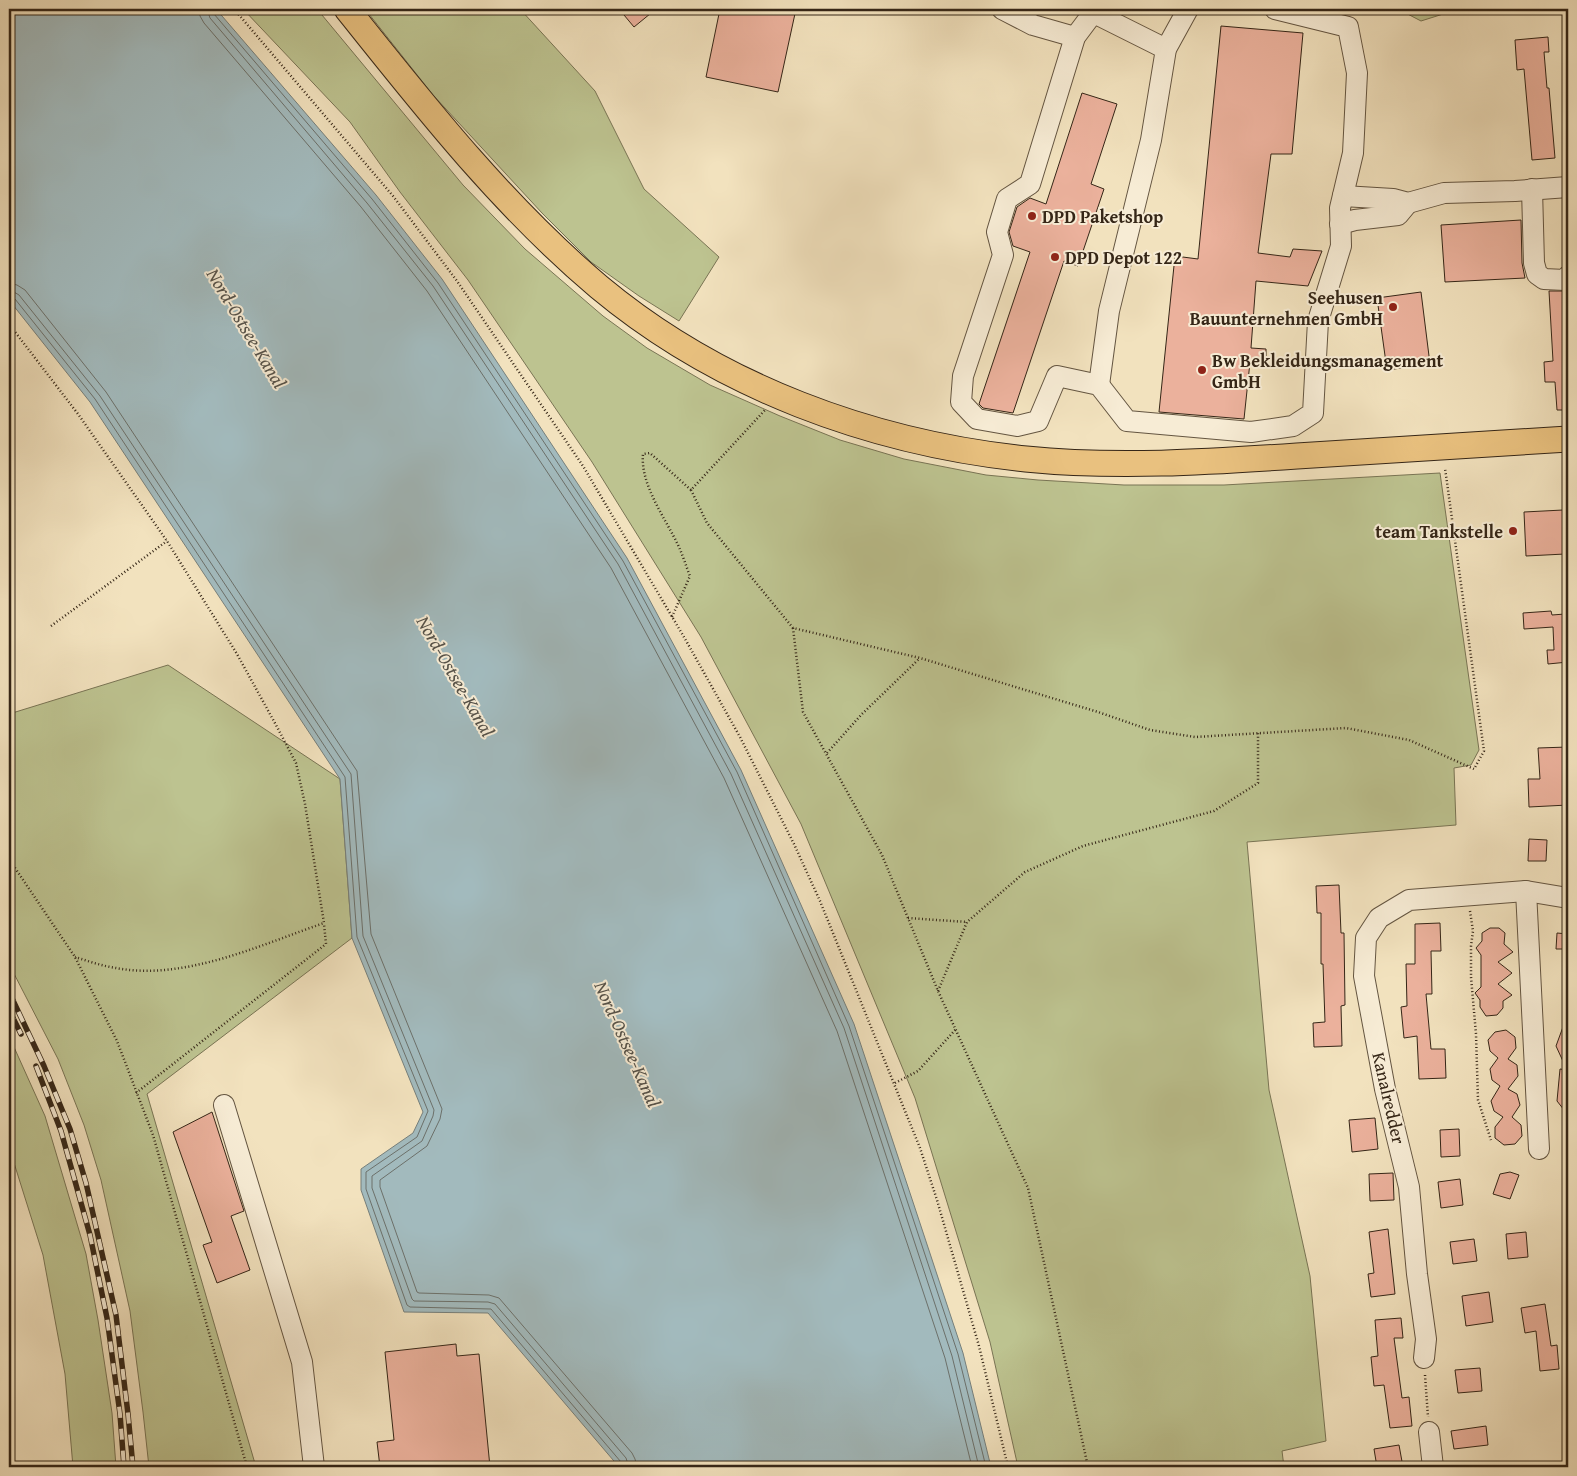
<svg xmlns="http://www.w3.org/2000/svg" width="1577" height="1476" font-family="'Gentium Book Plus',serif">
<rect width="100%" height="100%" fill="#f2e2be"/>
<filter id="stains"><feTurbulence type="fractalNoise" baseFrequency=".004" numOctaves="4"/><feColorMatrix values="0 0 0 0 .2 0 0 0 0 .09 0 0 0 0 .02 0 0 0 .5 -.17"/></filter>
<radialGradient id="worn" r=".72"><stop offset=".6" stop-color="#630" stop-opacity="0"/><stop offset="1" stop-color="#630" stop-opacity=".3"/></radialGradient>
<!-- green -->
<g fill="#bdc390" stroke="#797454">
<polygon points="243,9 317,9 463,185 525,249 603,316 647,348 710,385 780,416 840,440 904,459 986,475 1038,480 1124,485 1224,485 1440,473 1479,750 1471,765 1454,768 1456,825 1247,842 1269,1090 1310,1276 1326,1441 1282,1451 1284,1467 1018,1467 990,1342 915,1098 801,824 701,637 592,462 468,280 400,192 350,122"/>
<polygon points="365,9 520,9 595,91 644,189 719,257 679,321 639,296 591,262 542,213 433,95"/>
<polygon points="1398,9 1459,9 1421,21"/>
<polygon points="168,665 340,779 352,938 147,1094 256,1467 149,1467 143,1412 130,1311 101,1180 84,1125 58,1059 9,964 9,714"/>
<polygon points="9,1036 45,1116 86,1254 98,1320 112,1413 116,1467 73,1467 65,1374 43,1255 9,1147"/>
</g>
<!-- water -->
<polygon fill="#a2babd" stroke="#767f7b" points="9,9 216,9 376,195 442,279 627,558 741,770 854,1024 963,1353 991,1467 619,1467 488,1313 404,1312 361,1190 361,1169 413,1133 423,1112 352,938 340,779 90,402 9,300"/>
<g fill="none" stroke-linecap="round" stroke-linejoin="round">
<!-- shore -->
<g stroke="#6c706a" stroke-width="1">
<polyline points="199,9 200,16 204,23 361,207 427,291 611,568 724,778 837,1031 945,1358 972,1467"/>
<polyline points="207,9 210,18 367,203 433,286 618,564 731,774 844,1028 952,1356 979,1467"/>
<polyline points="213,9 214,14 372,199 438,283 623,561 737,772 849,1026 958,1354 986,1467"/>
<polyline points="9,283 17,285 25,290 106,392 357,771 371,934 442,1109 440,1119 427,1146 380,1180 380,1187 417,1292 419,1293 489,1295 499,1298 632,1453 635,1459 637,1467"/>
<polyline points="9,291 14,292 19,295 100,396 351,774 363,936 434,1110 433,1116 422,1141 372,1176 372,1188 412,1299 414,1301 488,1302 495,1304 626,1458 629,1467"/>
<polyline points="9,297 15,299 95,399 345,777 357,937 428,1111 417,1137 366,1172 366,1189 407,1305 410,1307 491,1309 621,1462 623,1467"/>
</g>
</g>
<!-- building -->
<g fill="#ebb19c" stroke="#352617">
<polygon points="619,9 656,9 634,27"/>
<polygon points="720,9 796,9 778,92 706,77"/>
<polygon points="1221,26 1303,33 1292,154 1271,154 1258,253 1290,257 1293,249 1322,251 1308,286 1256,281 1251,348 1266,349 1266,362 1250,362 1244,419 1159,412 1175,256 1198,259"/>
<polygon points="1548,37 1549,52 1544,52 1547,88 1549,88 1555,158 1532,160 1524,69 1517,70 1515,40"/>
<polygon points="1082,93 1117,104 1091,184 1104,189 1078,266 1064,261 1013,413 983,408 979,404 1030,252 1013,246 1009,232 1017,207 1030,198 1046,204"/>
<polygon points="1521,220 1522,263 1525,278 1445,282 1441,225"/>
<polygon points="1549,291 1568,291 1568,410 1557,410 1555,382 1545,382 1544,362 1553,361"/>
<polygon points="1421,292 1430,364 1387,370 1377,298"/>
<polygon points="1563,510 1565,554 1526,556 1524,512"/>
<polygon points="1551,611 1552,615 1565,614 1568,662 1548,664 1547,650 1554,650 1553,627 1524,629 1523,613"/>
<polygon points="1568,747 1568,805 1529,807 1528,779 1540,779 1538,748"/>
<polygon points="1529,839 1547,840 1546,861 1528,861"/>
<polygon points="1339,885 1341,933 1344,933 1345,1005 1341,1006 1342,1046 1314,1047 1313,1023 1325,1022 1323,964 1321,964 1321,913 1317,913 1316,886"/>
<polygon points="1440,923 1441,951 1431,951 1432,994 1426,994 1431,1049 1445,1049 1446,1078 1419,1079 1417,1036 1404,1038 1401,1007 1407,1006 1406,964 1415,964 1415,924"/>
<polygon points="1490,928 1499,928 1505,933 1504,944 1513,952 1498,962 1512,973 1498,984 1512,995 1503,1001 1503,1008 1497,1015 1486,1016 1480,1007 1480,1000 1475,993 1481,987 1481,955 1476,948 1482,941 1482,933"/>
<polygon points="1557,933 1568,934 1568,949 1556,949"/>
<polygon points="1567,1016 1568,1016 1568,1115 1557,1101 1560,1069 1567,1070 1556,1046"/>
<polygon points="1506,1030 1515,1037 1516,1048 1508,1059 1517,1065 1518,1076 1508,1089 1517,1094 1520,1105 1512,1117 1521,1125 1522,1136 1515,1144 1504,1145 1495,1138 1495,1127 1503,1117 1494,1111 1491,1101 1500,1086 1492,1080 1490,1069 1498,1058 1490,1051 1488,1040 1495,1032"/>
<polygon points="212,1112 244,1211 231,1216 250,1270 217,1283 203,1245 212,1242 173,1132"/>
<polygon points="1375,1118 1378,1149 1352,1152 1349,1120"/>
<polygon points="1459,1129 1460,1156 1441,1157 1440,1130"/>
<polygon points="1510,1172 1519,1175 1510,1199 1493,1194 1500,1174"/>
<polygon points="1393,1173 1394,1200 1370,1201 1369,1174"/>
<polygon points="1460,1179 1463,1205 1441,1208 1438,1182"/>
<polygon points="1388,1229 1395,1294 1371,1297 1368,1274 1374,1273 1369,1232"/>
<polygon points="1526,1232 1528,1257 1508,1259 1506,1234"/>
<polygon points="1474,1239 1477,1261 1453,1264 1450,1242"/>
<polygon points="1489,1292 1493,1322 1466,1326 1462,1296"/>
<polygon points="1545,1304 1551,1346 1557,1345 1559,1369 1540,1371 1536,1331 1525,1333 1521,1308"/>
<polygon points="1401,1318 1403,1338 1394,1338 1402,1398 1409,1397 1412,1426 1390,1428 1384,1385 1374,1386 1371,1357 1378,1356 1375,1320"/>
<polygon points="456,1344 457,1356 479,1354 490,1467 380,1467 377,1442 394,1440 385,1352"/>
<polygon points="1480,1368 1482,1391 1458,1393 1455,1370"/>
<polygon points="1486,1426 1488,1445 1454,1449 1451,1431"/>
<polygon points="1399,1445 1403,1467 1377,1467 1374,1449"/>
</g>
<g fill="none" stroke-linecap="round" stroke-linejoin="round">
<defs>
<g id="minor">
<polyline points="1002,9 1033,25 1075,37"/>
<polyline points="1096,9 1075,37 1030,184 1007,199 997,232 1003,255 963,376 961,402 977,419 1017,426 1038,421 1057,376 1099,385 1127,421 1251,432 1293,426 1313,413 1318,321 1341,246 1340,208 1353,153 1357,73 1348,27 1275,9"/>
<polyline points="1094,13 1166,49"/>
<polyline points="1532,189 1534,263 1537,274 1544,279 1565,280 1568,276"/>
<polyline points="1343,196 1393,199 1408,203 1444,193 1515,191 1568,187"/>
<polyline points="1340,224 1355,220 1398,215 1408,203"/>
<polyline points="1099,385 1109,311 1151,140 1166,49 1188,9"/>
<polyline points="1526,891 1539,1149"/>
<polyline points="224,1105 302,1362 314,1467"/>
<polyline points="1424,1358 1426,1339 1417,1274 1409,1187 1385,1089 1364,976 1366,938 1379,918 1409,900 1526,891 1568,898"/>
<polyline points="1429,1432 1433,1467"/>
</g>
<path id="major" d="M347,9C425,107 503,206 599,287C719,387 872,443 1026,459C1116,468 1207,462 1297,456C1388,450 1478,444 1568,439"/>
</defs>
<!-- minor casing -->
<use href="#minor" stroke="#645541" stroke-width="22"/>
<!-- major casing -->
<use href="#major" stroke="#352617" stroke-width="27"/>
<!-- path -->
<g stroke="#352617" stroke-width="2.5" stroke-dasharray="1 2.5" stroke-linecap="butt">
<polyline points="234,9 393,196 457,281 583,466 684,637 740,737 794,844 820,901 920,1148 937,1200 979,1346 1008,1467"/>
<path d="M9,324L78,414L167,541L237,654L276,725L296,763L305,804L324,923C260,945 185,981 116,968C102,966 88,961 75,957"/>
<polyline points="691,490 707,523 793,628 920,658 1098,712 1150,730 1195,737 1346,728 1409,740 1474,769 1484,751 1445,468"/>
<path d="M672,617L690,576C686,566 683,556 679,547C666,519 640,485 643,454L650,453L691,490L765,410"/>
<polyline points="51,626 167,541"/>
<polyline points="793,628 803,712 882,855 938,991 1028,1188 1088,1467"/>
<polyline points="827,753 861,715 920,658"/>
<polyline points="9,859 75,957 117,1041 153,1135 247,1467"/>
<polyline points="1470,911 1473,931 1471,946 1471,977 1476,1034 1478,1100 1491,1140"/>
<polyline points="908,918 967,922"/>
<polyline points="938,991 967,922 1025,872 1083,846 1214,811 1258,783 1258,732"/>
<polyline points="895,1083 918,1071 956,1029"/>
<polyline points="136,1093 326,944 324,924"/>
<polyline points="1425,1375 1428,1417"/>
</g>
<!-- minor -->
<use href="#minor" stroke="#f7ecd5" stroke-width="20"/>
<!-- major -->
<use href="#major" stroke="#e9c17f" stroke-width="25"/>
<defs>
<g id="rail">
<polyline points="9,992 44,1066 70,1129 86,1183 116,1315 128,1414 133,1467"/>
<polyline points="9,1010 21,1034"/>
<polyline points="36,1066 61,1131 90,1235 107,1318 120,1414 124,1467"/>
</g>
</defs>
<!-- rail casing -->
<use href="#rail" stroke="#352617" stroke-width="5.5"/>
<!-- rail -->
<use href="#rail" stroke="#f7ecd5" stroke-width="4" stroke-dasharray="11" stroke-linecap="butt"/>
</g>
<!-- markers -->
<g fill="#8f2418" stroke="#f7ecd5" stroke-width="2">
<circle cx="1032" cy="216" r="5"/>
<circle cx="1055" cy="257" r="5"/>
<circle cx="1393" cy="307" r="5"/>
<circle cx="1202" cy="370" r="5"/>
<circle cx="1513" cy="531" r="5"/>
</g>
<g text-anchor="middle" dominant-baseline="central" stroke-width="4" stroke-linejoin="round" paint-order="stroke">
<!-- poi labels -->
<g font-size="18" font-weight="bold" fill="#352617" stroke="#f7ecd5" text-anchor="start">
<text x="1042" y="216">DPD Paketshop</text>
<text x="1065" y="257">DPD Depot 122</text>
<text x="1383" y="297" text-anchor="end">Seehusen<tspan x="1383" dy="21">Bauunternehmen GmbH</tspan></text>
<text x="1212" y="360">Bw Bekleidungsmanagement<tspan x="1212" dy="21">GmbH</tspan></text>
<text x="1503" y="531" text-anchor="end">team Tankstelle</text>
</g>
<!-- street labels -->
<g font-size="18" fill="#352617" stroke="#f7ecd5">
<text transform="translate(1389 1098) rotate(77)">Kanalredder</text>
</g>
<!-- water labels -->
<g font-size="19" font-style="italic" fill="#565249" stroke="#f7ecd5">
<text transform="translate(247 328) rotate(59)">Nord-Ostsee-Kanal</text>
<text transform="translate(456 676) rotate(60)">Nord-Ostsee-Kanal</text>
<text transform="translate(628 1044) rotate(66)">Nord-Ostsee-Kanal</text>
</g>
</g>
<!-- margin -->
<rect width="1577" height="1476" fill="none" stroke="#f2e2be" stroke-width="30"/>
<rect x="10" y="10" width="1557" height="1456" fill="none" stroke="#352617" stroke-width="2.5"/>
<rect x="15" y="15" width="1547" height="1446" fill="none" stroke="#352617"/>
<rect width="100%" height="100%" filter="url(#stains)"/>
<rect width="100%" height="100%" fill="url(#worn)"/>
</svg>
